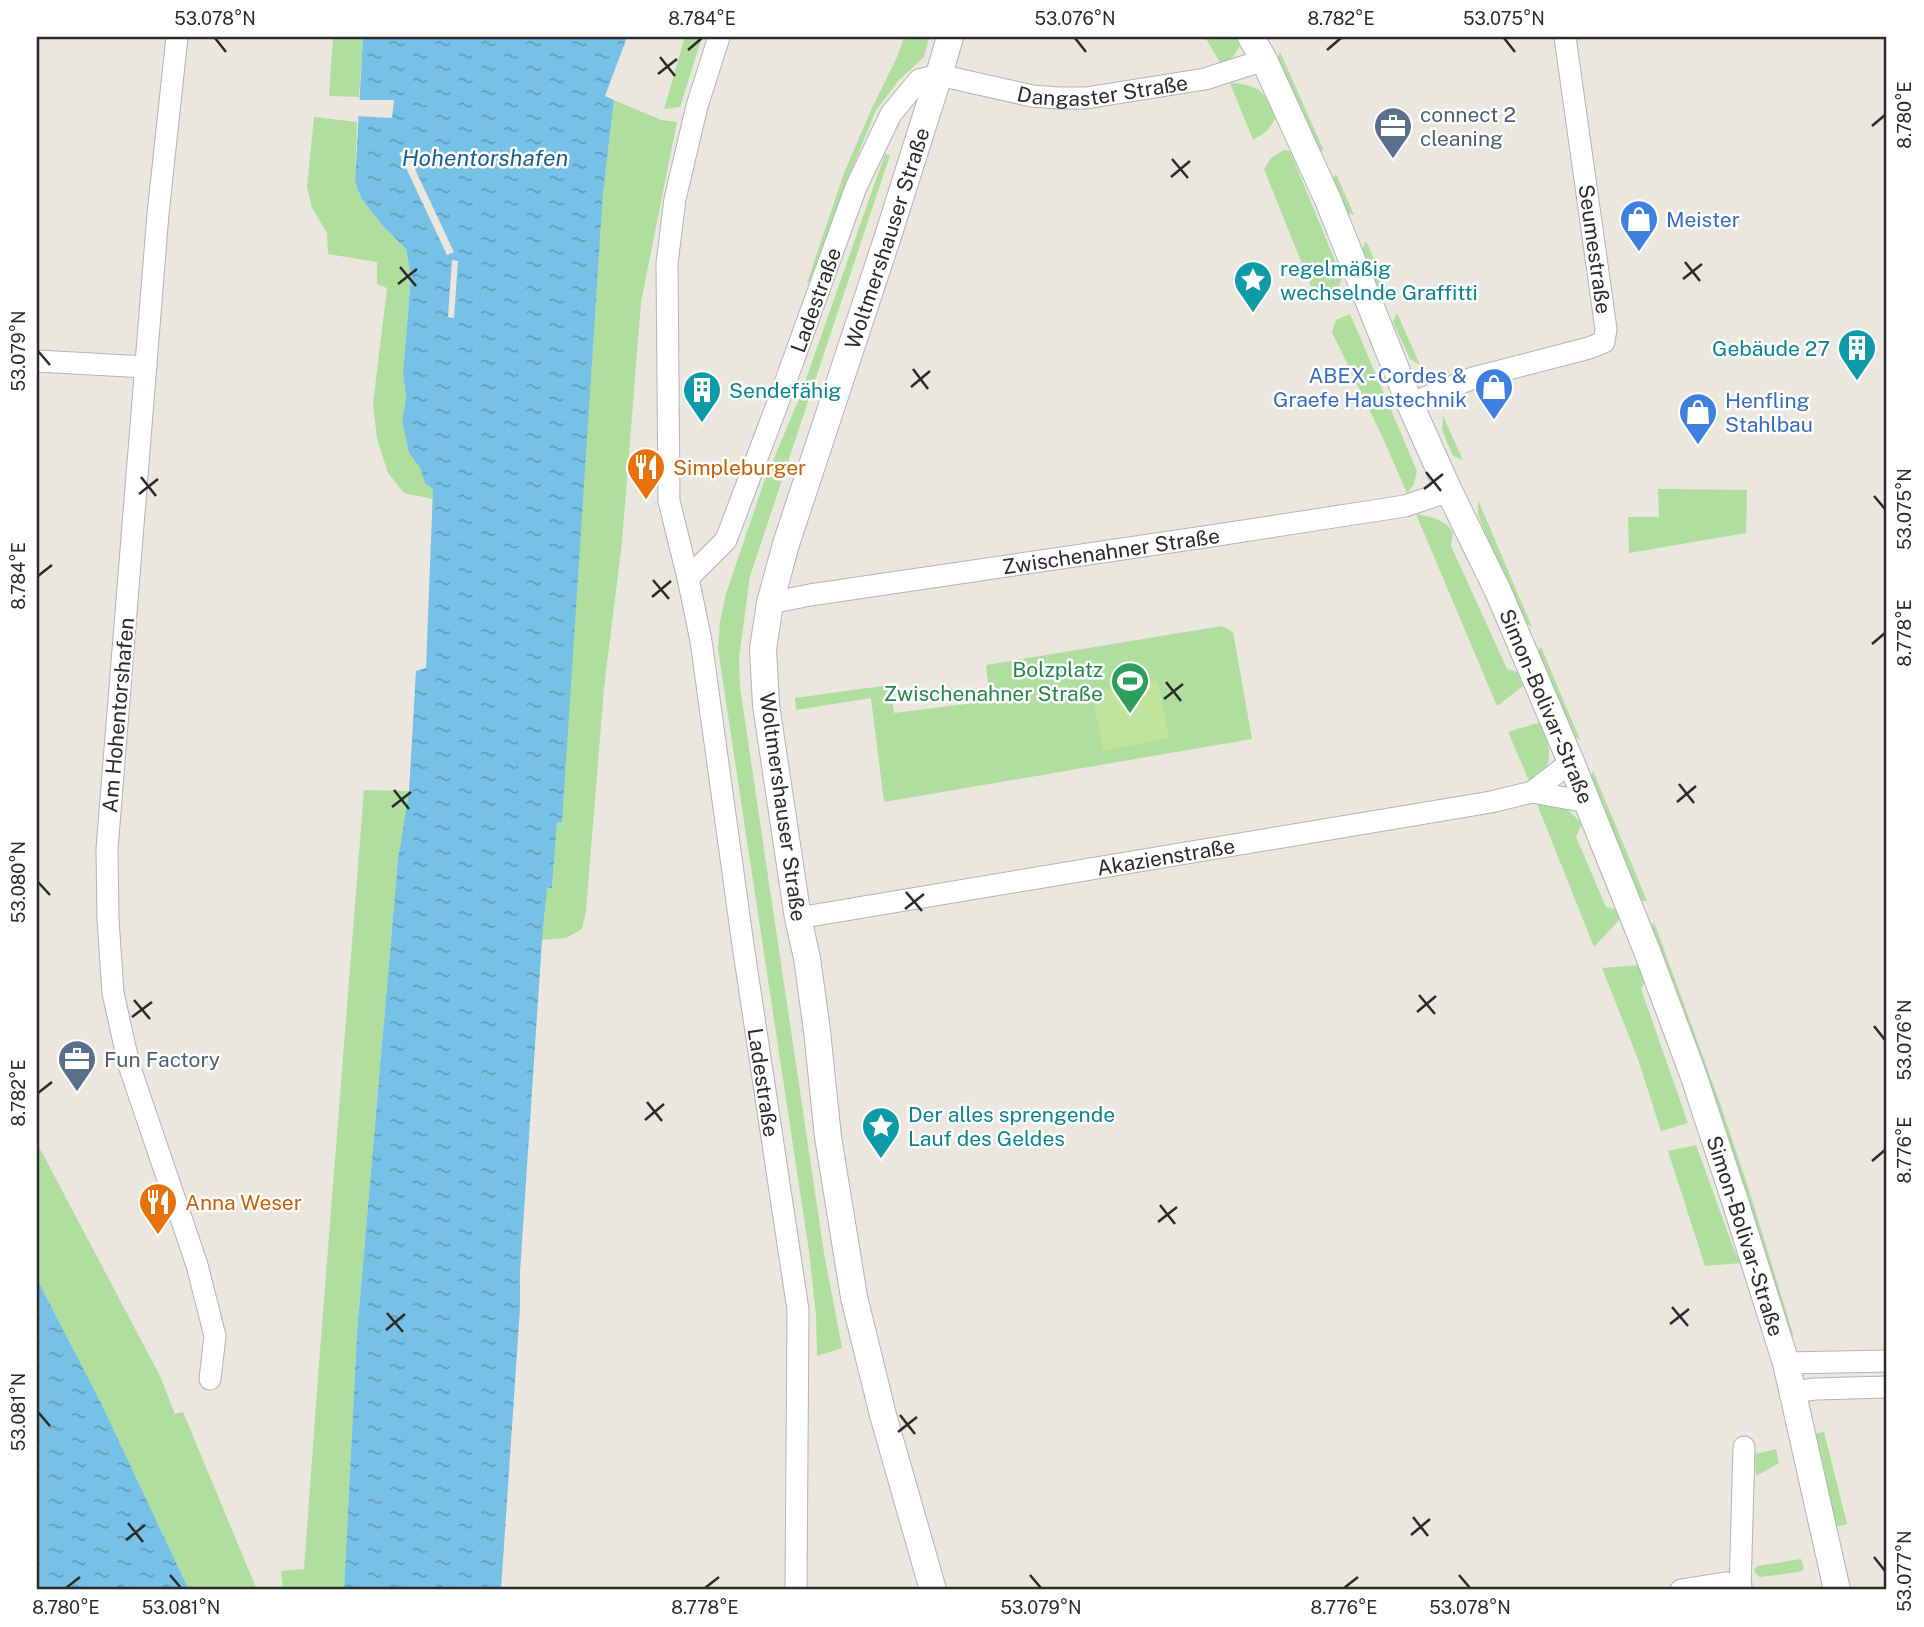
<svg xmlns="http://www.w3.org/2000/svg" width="1924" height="1627" font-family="'Public Sans',sans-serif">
<defs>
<pattern id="water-ripples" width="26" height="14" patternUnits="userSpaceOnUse" patternTransform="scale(1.75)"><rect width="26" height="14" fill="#78c1e6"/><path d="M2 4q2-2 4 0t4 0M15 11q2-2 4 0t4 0" fill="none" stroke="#639dbb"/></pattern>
</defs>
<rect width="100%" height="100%" fill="#ebe6de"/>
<!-- green -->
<g fill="#afde9e">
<polygon points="333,37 363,37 359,97 329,96"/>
<polygon points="685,37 702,37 680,107 664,109"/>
<polygon points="904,37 929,37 924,57 899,80 876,110 843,191 810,281 807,283 844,173 872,108 898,55"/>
<polygon points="1205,37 1235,37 1240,46 1233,57 1221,64"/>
<polygon points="1280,52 1324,151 1317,150 1275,61"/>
<path d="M1230,83C1260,85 1265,92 1276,118L1267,131L1253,140Z"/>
<polygon points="614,100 661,120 677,122 641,302 622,542 604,688 586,911 582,929 566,938 542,940 547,887 552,888 557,822 561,822 603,194"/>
<polygon points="314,117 357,122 355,181 361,198 382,225 406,249 411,276 403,373 406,397 402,422 409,453 420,468 425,483 433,489 433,499 404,493 388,473 377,439 373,404 387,288 377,284 377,262 328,254 327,233 312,208 307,187"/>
<path d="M1284,150L1290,151L1342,278C1337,292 1334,299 1317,301L1264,169L1271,158Z"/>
<polygon points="885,154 890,155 750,576 739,658 740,687 765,856 824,1253 842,1348 817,1356 816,1315 809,1251 718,649 720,622 726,594 764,482 799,399"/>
<polygon points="1336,174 1354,215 1344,212 1331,181"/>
<polygon points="1366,241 1391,297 1380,291 1361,251"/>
<polygon points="1397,313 1420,365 1410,359 1393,322"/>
<polygon points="1350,314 1417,471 1414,484 1407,493 1382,436 1332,332 1336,320"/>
<polygon points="1443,416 1463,460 1453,456 1442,430"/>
<polygon points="1658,489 1747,490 1746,533 1629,553 1628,517 1659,517"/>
<polygon points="1478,500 1532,627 1522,620 1478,515"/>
<path d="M1416,514C1431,517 1444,519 1453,532L1451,546L1507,669L1517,672L1523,686L1497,706Z"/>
<polygon points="1222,626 1233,632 1252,739 884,802 871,698 796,710 795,698 890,685 894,713 990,701 986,665"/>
<polygon points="1541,647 1580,740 1569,733 1536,653"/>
<path d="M1541,722C1550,748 1557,766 1530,783L1508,732Z"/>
<polygon points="1593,771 1647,901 1638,901 1589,781"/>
<polygon points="364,790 409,791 398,859 357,1333 344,1590 283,1590 281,1571 304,1569 320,1351"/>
<polygon points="1549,803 1564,807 1582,823 1576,837 1606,907 1618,910 1621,918 1594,947 1537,804"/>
<polygon points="1654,922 1721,1106 1750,1193 1793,1334 1792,1339 1650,927"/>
<polygon points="1641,965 1647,978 1641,989 1688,1123 1661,1131 1638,1059 1602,968"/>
<polygon points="37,1143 160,1376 175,1414 183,1412 257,1590 189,1590 100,1401 37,1279"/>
<polygon points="1696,1145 1733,1247 1741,1263 1705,1266 1668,1151"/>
<polygon points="1824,1432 1847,1524 1835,1527 1813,1434"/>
<polygon points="1776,1449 1779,1463 1756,1476 1755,1454"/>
<polygon points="1801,1559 1804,1569 1799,1572 1760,1577 1756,1574 1754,1569 1758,1566"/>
</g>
<!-- pitch -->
<polygon fill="#c0e49b" points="1158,680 1169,738 1103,751 1092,693"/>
<!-- water -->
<g fill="url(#water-ripples)">
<polygon points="363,37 627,37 605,96 614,100 603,194 562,822 557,822 552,888 547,888 542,940 520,1272 520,1308 501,1590 344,1590 357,1333 398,859 409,791 416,671 426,668 433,489 425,483 420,468 409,453 402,422 406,397 403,373 411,276 406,249 382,225 361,198 355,181"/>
<polygon points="37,1279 100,1401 189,1590 37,1590"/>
</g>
<!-- pier -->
<g fill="#ebe6de">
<polygon points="355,100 394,100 392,118 354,116"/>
<polygon points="406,150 454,252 447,255 399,153"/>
<polygon points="452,260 458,261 454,318 448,317"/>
</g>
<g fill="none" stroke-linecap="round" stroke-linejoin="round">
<defs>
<g id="minor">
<polyline points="177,37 158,214 107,849 108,919 113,993 129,1065 197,1265 215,1336 210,1379"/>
<path id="s1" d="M719,37L697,106L675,199L667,263L669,501L688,578L701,641L743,945L798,1310L796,1590"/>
<polyline points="37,361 146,367"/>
<polyline points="1410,404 1473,378 1589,348 1604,342 1606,329 1565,37"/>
<path id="s2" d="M688,578L726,540L780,397L856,187L891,114L919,80L939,75L1032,96L1059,98H1086L1205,79L1264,60"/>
<path id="s3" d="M770,603L810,595L1211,536L1405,506L1449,491"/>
<polyline points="1532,792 1587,802"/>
<path id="s4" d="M798,918L1491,802L1532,792L1571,762"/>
<polyline points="1786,1363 1887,1361"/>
<polyline points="1793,1392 1815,1389 1887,1387"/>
<polyline points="1681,1590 1725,1583 1741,1585"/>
<polyline points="1740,1590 1744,1447"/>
</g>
<g id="tertiary">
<path id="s5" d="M1251,37L1264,60L1328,200L1410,404L1449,491L1498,591L1571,762L1647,951L1693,1074L1735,1201L1786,1363L1837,1590"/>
<path id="s6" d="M933,1590L883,1415L854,1297L828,1137L817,1031L807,958L798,918L766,705L763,649L770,603L786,544L888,236L939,75L950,37"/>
</g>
</defs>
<!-- minor casing -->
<use href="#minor" stroke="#b1b3bd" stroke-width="23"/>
<!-- tertiary casing -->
<use href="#tertiary" stroke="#b1b3bd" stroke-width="28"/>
<!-- minor -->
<use href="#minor" stroke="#fff" stroke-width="21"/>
<!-- tertiary -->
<use href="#tertiary" stroke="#fff" stroke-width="26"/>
</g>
<!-- ticks -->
<path fill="none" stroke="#2a2a2a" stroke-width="2.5" d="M215,38L226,52M1075,38L1086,52M1504,38L1515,52M688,50L702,38M1327,50L1341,38M660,57L675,76M658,74L677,59M1872,126L1885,115M1172,159L1188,178M1171,177L1190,161M1685,262L1700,281M400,267L416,286M1683,279L1702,264M398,284L417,269M38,351L50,365M913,369L928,389M911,387L930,371M1426,472L1441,491M141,477L156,496M1424,489L1443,474M139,494L158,479M1874,496L1885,509M38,576L52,565M653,580L669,599M652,597L671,581M1872,644L1885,633M1166,682L1181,701M1164,699L1183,684M1679,784L1694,803M394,790L409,809M1677,802L1696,786M392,807L411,792M38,882L50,895M906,892L922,911M905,909L924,894M1419,995L1435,1014M134,1000L150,1019M1417,1012L1436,996M132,1017L152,1002M1874,1026L1885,1040M38,1093L52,1082M647,1102L662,1121M645,1120L664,1104M1872,1161L1885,1150M1160,1205L1175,1224M1158,1222L1177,1207M1672,1307L1688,1326M387,1313L403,1332M1670,1324L1689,1309M386,1330L405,1314M38,1412L50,1426M900,1415L915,1434M898,1432L917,1417M1413,1517L1428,1536M128,1523L143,1542M1411,1535L1430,1519M126,1540L145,1525M1874,1557L1885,1571M170,1575L181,1588M1030,1575L1041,1588M1459,1575L1470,1588M66,1588L80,1577M705,1588L719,1577M1344,1588L1358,1577"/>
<!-- icons -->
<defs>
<symbol id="office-pin" viewBox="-11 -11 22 30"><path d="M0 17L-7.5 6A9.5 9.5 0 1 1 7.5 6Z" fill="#5c6f8a" stroke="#fff"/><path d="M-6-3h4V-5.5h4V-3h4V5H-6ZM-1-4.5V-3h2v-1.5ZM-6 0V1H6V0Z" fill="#fff"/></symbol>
<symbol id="shop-pin" viewBox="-11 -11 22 30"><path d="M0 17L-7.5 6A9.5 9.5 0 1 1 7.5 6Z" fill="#3f7fe0" stroke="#fff"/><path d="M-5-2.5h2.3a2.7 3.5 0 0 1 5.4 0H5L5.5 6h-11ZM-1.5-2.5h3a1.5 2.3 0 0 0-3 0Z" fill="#fff"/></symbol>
<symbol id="sight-pin" viewBox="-11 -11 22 30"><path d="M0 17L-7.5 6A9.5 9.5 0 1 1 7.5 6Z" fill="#0f9aa8" stroke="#fff"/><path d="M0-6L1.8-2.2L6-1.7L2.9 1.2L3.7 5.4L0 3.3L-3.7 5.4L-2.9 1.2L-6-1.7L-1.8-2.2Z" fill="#fff"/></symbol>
<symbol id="building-pin" viewBox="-11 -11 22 30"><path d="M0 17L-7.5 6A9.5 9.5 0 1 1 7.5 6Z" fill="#0f9aa8" stroke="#fff"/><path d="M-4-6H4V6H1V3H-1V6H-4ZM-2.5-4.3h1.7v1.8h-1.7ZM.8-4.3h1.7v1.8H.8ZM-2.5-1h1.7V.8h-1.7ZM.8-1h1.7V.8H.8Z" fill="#fff"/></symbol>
<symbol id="restaurant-pin" viewBox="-11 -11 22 30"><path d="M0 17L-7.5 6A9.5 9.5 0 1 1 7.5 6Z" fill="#e8710a" stroke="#fff"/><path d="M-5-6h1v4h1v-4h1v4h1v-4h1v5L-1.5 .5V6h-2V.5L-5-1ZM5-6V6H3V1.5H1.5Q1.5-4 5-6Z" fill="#fff"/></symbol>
<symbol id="stadium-pin" viewBox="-11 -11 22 30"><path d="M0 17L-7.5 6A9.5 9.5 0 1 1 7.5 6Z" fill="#2e9e5b" stroke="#fff"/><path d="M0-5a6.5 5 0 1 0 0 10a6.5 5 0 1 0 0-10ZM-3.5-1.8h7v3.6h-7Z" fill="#fff"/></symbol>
</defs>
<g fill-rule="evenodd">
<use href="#office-pin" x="1371" y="104" width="44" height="60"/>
<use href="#shop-pin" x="1617" y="197" width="44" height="60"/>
<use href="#sight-pin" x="1231" y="258" width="44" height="60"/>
<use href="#building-pin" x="1835" y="326" width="44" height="60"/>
<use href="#shop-pin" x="1472" y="365" width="44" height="60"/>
<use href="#building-pin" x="680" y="368" width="44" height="60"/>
<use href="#shop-pin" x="1676" y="390" width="44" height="60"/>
<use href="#restaurant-pin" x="624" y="445" width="44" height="60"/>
<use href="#stadium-pin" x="1108" y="659" width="44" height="60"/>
<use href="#office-pin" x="55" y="1037" width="44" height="60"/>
<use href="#sight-pin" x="859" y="1104" width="44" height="60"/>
<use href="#restaurant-pin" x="136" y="1180" width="44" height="60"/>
</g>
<g text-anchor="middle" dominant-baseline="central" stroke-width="5" stroke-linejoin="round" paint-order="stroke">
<!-- street labels -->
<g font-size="21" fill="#2a2a2a" stroke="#fff">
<text stroke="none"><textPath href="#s2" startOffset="742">Dangaster Straße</textPath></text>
<text stroke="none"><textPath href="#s6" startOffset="1388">Woltmershauser Straße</textPath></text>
<text transform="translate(1595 249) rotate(82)">Seumestraße</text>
<text stroke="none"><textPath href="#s2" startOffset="310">Ladestraße</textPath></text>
<text stroke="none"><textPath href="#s3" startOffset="345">Zwischenahner Straße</textPath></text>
<text stroke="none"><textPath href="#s5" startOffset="732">Simon-Bolivar-Straße</textPath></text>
<text transform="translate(118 715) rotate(-85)">Am Hohentorshafen</text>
<text transform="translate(783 807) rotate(82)">Woltmershauser Straße</text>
<text stroke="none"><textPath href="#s4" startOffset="373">Akazienstraße</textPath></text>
<text stroke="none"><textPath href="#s1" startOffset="1060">Ladestraße</textPath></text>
<text stroke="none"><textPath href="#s5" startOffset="1298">Simon-Bolivar-Straße</textPath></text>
</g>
<!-- service labels -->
<g font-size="21" fill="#4e5e75" stroke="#fff" text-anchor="start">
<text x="1420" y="114">connect 2<tspan x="1420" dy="24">cleaning</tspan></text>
<text x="104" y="1059">Fun Factory</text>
</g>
<!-- shop labels -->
<g font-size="21" fill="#366cbe" stroke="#fff" text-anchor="start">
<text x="1666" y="219">Meister</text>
<text x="1467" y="375" text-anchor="end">ABEX - Cordes &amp;<tspan x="1467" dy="24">Graefe Haustechnik</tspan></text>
<text x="1725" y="400">Henfling<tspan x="1725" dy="24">Stahlbau</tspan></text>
</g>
<!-- culture labels -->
<g font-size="21" fill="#0d838f" stroke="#fff" text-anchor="start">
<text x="1280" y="268">regelmäßig<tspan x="1280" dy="24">wechselnde Graffitti</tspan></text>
<text x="1830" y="348" text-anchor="end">Gebäude 27</text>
<text x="729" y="390">Sendefähig</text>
<text x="908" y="1114">Der alles sprengende<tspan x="908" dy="24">Lauf des Geldes</tspan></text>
</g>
<!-- food labels -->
<g font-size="21" fill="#c56008" stroke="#fff" text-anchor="start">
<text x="673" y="467">Simpleburger</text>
<text x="185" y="1202">Anna Weser</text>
</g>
<!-- leisure labels -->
<g font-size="21" fill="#27864d" stroke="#fff" text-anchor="end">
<text x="1103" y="669">Bolzplatz<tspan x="1103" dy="24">Zwischenahner Straße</tspan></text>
</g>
<!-- water labels -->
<g font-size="23" font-style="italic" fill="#175f92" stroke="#fff">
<text x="485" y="157">Hohentorshafen</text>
</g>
</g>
<!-- border -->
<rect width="1924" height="1627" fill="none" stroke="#ffffff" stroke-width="77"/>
<rect x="38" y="38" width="1847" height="1550" fill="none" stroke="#2a2a2a" stroke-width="2.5"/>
<g font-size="18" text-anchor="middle" fill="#2a2a2a">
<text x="215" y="25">53.078°N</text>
<text x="702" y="25">8.784°E</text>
<text x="1075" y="25">53.076°N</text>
<text x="1341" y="25">8.782°E</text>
<text x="1504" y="25">53.075°N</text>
<text transform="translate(1905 115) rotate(-90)" y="6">8.780°E</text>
<text transform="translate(19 351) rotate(-90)" y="6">53.079°N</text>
<text transform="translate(1905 509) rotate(-90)" y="6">53.075°N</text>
<text transform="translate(19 576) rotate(-90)" y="6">8.784°E</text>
<text transform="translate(1905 633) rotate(-90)" y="6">8.778°E</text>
<text transform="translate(19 882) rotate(-90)" y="6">53.080°N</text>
<text transform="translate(1905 1040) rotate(-90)" y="6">53.076°N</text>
<text transform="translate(19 1093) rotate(-90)" y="6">8.782°E</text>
<text transform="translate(1905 1150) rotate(-90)" y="6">8.776°E</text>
<text transform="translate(19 1412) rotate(-90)" y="6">53.081°N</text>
<text transform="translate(1905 1571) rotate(-90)" y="6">53.077°N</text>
<text x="66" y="1614">8.780°E</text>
<text x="181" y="1614">53.081°N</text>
<text x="705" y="1614">8.778°E</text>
<text x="1041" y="1614">53.079°N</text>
<text x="1344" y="1614">8.776°E</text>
<text x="1470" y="1614">53.078°N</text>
</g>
</svg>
